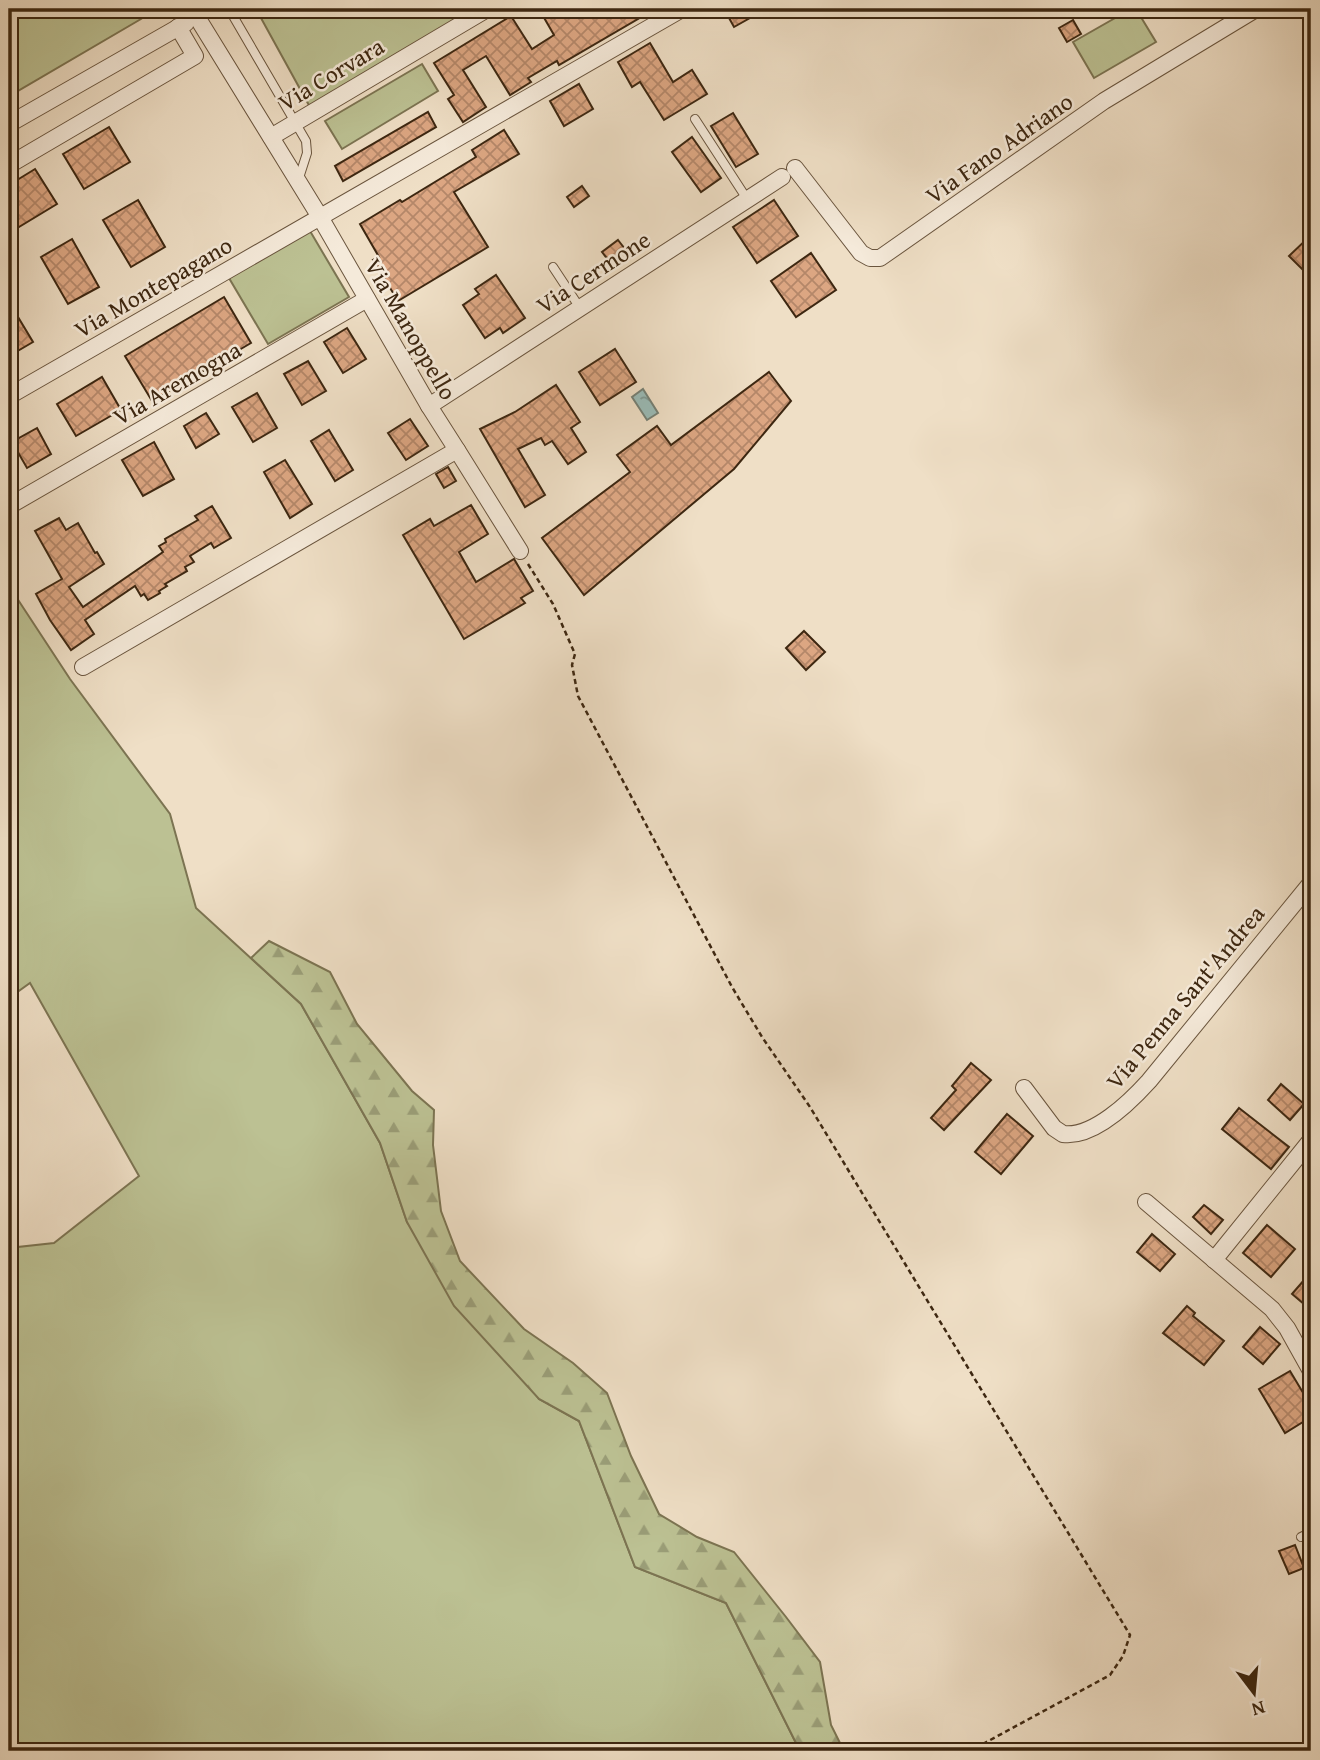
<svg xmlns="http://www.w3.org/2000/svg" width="1320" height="1760" font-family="'Gentium Book Plus',serif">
<defs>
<pattern id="forest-firs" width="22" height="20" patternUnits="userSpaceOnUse" patternTransform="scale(1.75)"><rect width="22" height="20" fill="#bcc193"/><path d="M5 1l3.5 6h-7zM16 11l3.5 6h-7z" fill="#9a9d77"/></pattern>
<pattern id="water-ripples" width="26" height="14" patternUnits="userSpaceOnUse" patternTransform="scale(1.75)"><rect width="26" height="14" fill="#9abcb8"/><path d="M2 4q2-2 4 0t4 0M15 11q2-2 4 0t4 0" fill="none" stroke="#7f9994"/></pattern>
<pattern id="building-cross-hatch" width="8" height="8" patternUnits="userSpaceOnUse" patternTransform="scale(1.75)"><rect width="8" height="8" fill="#dca682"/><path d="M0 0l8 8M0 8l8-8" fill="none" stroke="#b48769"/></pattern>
</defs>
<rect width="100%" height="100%" fill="#efdfc6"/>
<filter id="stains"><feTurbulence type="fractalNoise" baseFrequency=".00286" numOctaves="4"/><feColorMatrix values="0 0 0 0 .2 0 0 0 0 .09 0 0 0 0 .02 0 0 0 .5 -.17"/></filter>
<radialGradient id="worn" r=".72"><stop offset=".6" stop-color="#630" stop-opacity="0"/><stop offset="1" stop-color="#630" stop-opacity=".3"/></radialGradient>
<!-- green -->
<g fill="#bcc193" stroke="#7c7452" stroke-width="2">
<polygon points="9,9 135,9 141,19 16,92 9,79"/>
<polygon points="256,9 467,9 469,13 310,107"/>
<polygon points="1131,9 1136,9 1156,42 1094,78 1073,42"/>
<polygon points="422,64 438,91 342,149 325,121"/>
<polygon points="310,231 349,297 268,344 229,278"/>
<polygon points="9,586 70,679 170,814 196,908 301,1004 380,1143 407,1222 539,1399 579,1421 635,1567 726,1603 800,1751 9,1751 9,1248 54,1243 139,1176 30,983 9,998"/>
</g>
<!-- forest -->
<polygon fill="url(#forest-firs)" stroke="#7c7452" stroke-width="2" points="269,941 330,972 357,1024 412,1091 434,1110 433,1145 441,1211 460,1261 524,1329 573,1363 607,1393 631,1456 659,1514 697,1537 734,1552 786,1617 820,1662 831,1725 844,1751 800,1751 726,1603 635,1567 579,1421 539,1399 454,1306 407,1222 380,1143 301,1004 251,958"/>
<!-- water -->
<polygon fill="url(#water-ripples)" stroke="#758075" stroke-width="2" points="643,389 658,413 647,420 632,397"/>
<!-- building -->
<g fill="url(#building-cross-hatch)" stroke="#3d2711" stroke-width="2">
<polygon points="539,9 655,9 559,65 557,61 528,78 531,82 510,95 486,56 463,70 486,107 463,122 448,99 454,95 434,63 511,16 532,49 554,35"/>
<polygon points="724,9 766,9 734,27"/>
<polygon points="1073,20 1081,34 1067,42 1059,28"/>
<polygon points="650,43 673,82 692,70 707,94 664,120 640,82 632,87 618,62"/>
<polygon points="579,84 593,109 564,126 550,101"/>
<polygon points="428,112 436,127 343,181 335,166"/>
<polygon points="733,113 758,154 736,167 711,126"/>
<polygon points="109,127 130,162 84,189 63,154"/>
<polygon points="504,130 519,154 454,192 488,247 398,301 373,260 379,257 360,224 400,200 402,202 476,157 472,150"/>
<polygon points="692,137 721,178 701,192 672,152"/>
<polygon points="35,169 57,204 9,233 9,185"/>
<polygon points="582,186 589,196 574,207 567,197"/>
<polygon points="138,200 165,247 131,267 103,220"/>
<polygon points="774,200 798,236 757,263 733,227"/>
<polygon points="1311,235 1311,263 1303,270 1289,256"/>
<polygon points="72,239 99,287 68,304 41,257"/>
<polygon points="618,240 625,249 609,261 602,252"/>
<polygon points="811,253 836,290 796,317 771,281"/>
<polygon points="496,275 525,318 503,333 500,328 485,338 463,305 479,294 475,289"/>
<polygon points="224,297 251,343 152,401 125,356"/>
<polygon points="9,302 33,342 9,356"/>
<polygon points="347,328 366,359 343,373 324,342"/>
<polygon points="615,349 636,382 600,405 579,372"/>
<polygon points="308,361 326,391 302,405 284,374"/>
<polygon points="769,372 791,401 734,469 584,595 542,538 630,472 617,455 657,426 671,445"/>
<polygon points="102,377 121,410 76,436 57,404"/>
<polygon points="556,385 580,422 571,428 586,452 568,464 552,441 545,445 541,438 518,449 545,495 525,507 480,429 515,412"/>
<polygon points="257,393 277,428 253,442 232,407"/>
<polygon points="206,413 219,434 196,448 184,426"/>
<polygon points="410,419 428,446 406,460 388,433"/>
<polygon points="37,428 51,454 27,468 12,442"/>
<polygon points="329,430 353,470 335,481 311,441"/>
<polygon points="154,442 174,479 143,496 122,460"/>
<polygon points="285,460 312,504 290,518 264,472"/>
<polygon points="448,467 456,481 444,488 436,474"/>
<polygon points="471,505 488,534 459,552 476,582 514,559 533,591 521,598 525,603 464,639 403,535 430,519 434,526"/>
<polygon points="212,506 231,538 214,548 211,543 190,556 194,562 185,567 187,571 165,584 167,586 159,591 160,593 148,600 144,594 141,596 135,586 85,620 94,634 71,650 50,620 36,594 62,579 35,531 59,518 66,530 78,523 95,553 97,552 104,564 69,587 83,607 163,552 159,546 166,542 165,539 198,520 195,516"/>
<polygon points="804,631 825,652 806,670 786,648"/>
<polygon points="971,1063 991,1080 944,1130 931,1118 956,1090 952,1086"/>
<polygon points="1281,1084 1304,1104 1290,1120 1268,1100"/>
<polygon points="1239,1108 1289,1147 1271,1169 1222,1129"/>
<polygon points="1007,1114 1033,1136 1001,1174 975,1152"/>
<polygon points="1204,1205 1223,1220 1211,1234 1193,1217"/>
<polygon points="1267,1225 1295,1249 1271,1277 1243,1253"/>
<polygon points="1152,1234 1175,1254 1160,1271 1137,1252"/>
<polygon points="1311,1272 1311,1310 1292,1294"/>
<polygon points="1187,1306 1195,1313 1193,1316 1224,1341 1204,1365 1163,1333"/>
<polygon points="1260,1327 1280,1344 1263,1364 1243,1347"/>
<polygon points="1290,1371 1311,1406 1311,1417 1285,1433 1259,1389"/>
<polygon points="1295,1545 1304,1568 1289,1574 1279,1551"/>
</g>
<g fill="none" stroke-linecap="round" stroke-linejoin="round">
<defs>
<g id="lane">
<polyline points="229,9 306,141 307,153 298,181"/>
<polyline points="197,17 210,9"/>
<polyline points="695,119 747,199"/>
<polyline points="553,267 580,308"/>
<polyline points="1301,1537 1311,1532"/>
</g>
<g id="street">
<polyline points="9,124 186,23"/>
<polyline points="271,137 487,9"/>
<polyline points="9,165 195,56 178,27"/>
<polyline points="795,168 861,253 870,258 880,258 1104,101 1256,9"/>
<polyline points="9,396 682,9"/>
<polyline points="429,406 782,177"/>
<polyline points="457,450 520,551"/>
<polyline points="9,506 367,299"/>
<polyline points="83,667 457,450 429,406 320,217 192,9"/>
<path d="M1024,1088L1054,1128L1063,1134C1093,1138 1130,1102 1149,1081L1311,883"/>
<polyline points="1146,1202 1272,1309 1287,1328 1311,1371"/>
<polyline points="1214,1260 1311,1140"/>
</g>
</defs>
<!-- lane casing -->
<use href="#lane" stroke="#6a553e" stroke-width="10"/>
<!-- street casing -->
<use href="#street" stroke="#6a553e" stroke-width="18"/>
<!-- path -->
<polyline stroke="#3d2711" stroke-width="2.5" stroke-dasharray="5 3.5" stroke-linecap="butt" points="528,564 553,604 575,654 572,665 578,696 732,987 762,1037 810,1107 1130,1635 1123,1656 1110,1675 970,1751"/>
<!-- lane -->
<use href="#lane" stroke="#f5eada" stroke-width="8"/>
<!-- street -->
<use href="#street" stroke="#f5eada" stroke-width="16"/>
</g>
<g text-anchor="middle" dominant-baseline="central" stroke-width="5" stroke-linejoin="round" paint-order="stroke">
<!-- street labels -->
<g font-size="24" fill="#3d2711" stroke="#f5eada">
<text transform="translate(331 74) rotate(-31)">Via Corvara</text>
<text transform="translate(999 148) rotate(-35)">Via Fano Adriano</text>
<text transform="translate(593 272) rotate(-33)">Via Cermone</text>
<text transform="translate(153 287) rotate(-30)">Via Montepagano</text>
<text transform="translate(411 329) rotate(60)">Via Manoppello</text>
<text transform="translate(177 383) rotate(-30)">Via Aremogna</text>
<text transform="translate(1185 997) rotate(-50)">Via Penna Sant'Andrea</text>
</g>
</g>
<!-- margin -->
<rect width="1320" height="1760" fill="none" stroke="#efdfc6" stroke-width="35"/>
<rect x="10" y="10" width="1299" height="1739" fill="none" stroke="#3d2711" stroke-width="3.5"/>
<rect x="18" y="18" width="1285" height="1725" fill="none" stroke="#3d2711" stroke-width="2"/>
<!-- north arrow -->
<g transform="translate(1254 1693) rotate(164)" stroke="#f5eada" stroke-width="5" paint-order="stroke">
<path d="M0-5L12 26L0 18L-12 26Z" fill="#3d2711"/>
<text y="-10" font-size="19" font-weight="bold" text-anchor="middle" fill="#3d2711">N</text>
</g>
<rect width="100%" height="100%" filter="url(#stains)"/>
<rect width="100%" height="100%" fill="url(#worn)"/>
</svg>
